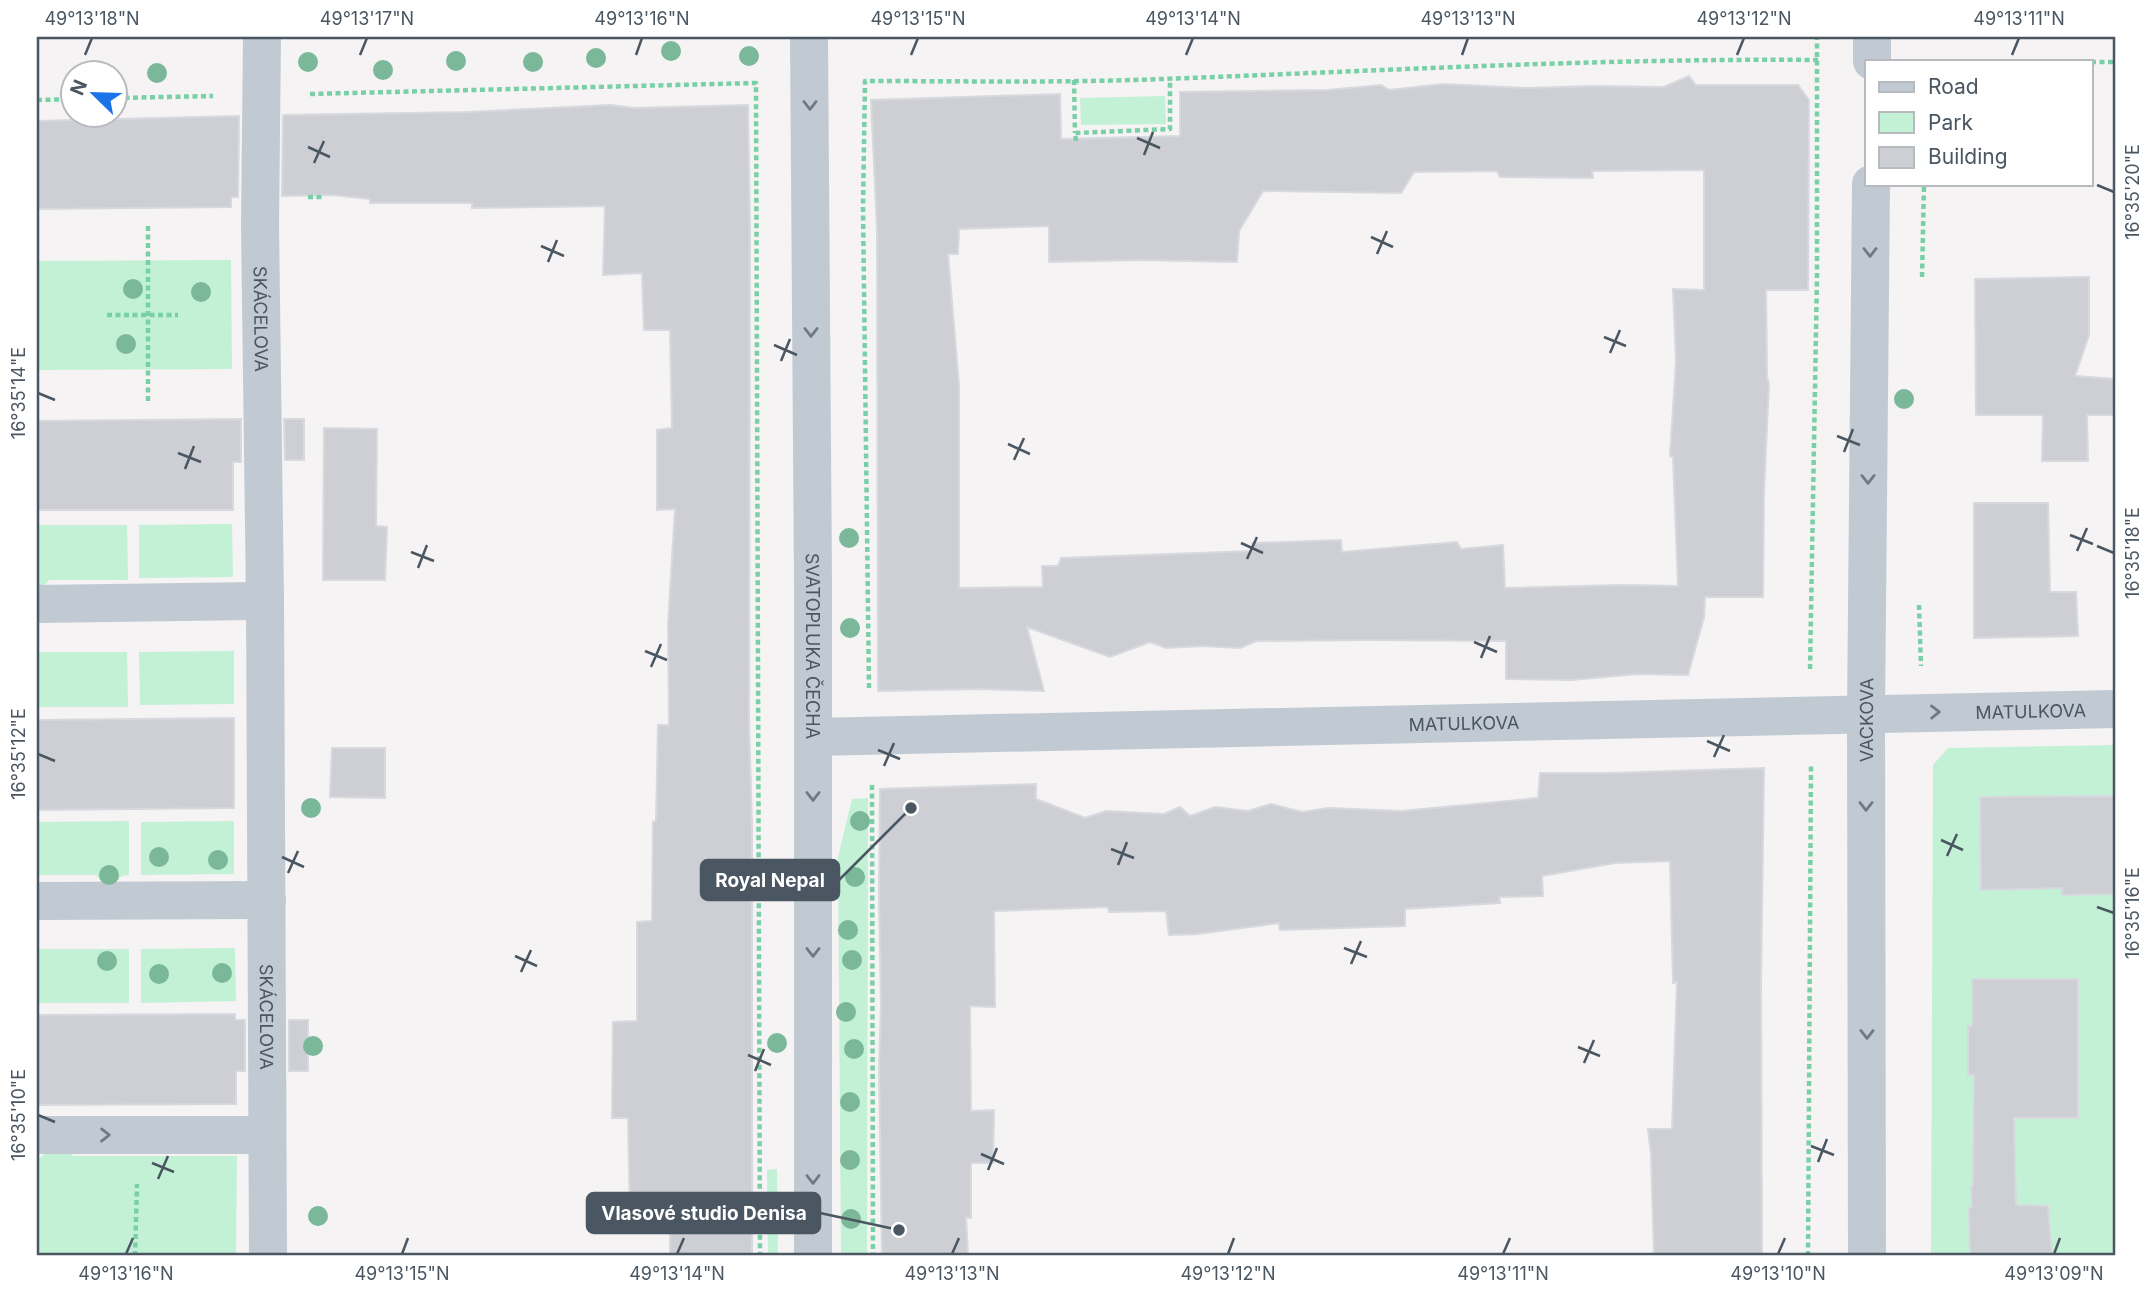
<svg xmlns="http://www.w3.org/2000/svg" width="2152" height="1293" font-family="Inter,sans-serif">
<rect width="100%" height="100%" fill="#f5f3f3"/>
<!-- green -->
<g fill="#c3f1d5">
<polygon points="1165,96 1166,124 1081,125 1080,98"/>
<polygon points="231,260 232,369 37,370 37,261"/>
<polygon points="232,524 233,577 139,578 139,525"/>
<polygon points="37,525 127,525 128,580 49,580 44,586 37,586"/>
<polygon points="234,651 234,704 140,705 139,652"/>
<polygon points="37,652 127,652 128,707 37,707"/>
<polygon points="2115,745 2115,1256 1931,1256 1933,765 1948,748"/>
<polygon points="868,798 867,1256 841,1256 838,857 852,799"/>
<polygon points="129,821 129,875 122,876 118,880 101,880 96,875 37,875 37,822"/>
<polygon points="234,821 234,874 141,875 141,822"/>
<polygon points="235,948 236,1001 141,1003 141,949"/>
<rect x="37" y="949" width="92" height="54"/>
<polygon points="47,1149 69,1149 73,1156 237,1156 236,1254 37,1256 37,1157 42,1157"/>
<polygon points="777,1169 778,1256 768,1256 767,1170"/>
</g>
<!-- building -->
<g fill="#cdcfd5" stroke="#d7d9de" stroke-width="2" fill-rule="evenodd">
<path d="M1689,76L1696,85H1798L1809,100L1808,290H1766L1767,377L1769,384L1764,491L1763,597H1705L1704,617L1688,675L1638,674L1571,680L1506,679V641L1368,640L1256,641L1240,648L1202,646L1166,648L1150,642L1110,657L1027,627L1044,691L982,689L878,691L877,228L871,100L1060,94L1061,139L1180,136V92L1328,90L1381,85L1389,90L1443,84L1528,88L1592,86L1664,87ZM1704,170V290L1673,289L1676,361L1670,456L1673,457L1678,586L1622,585L1505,588L1503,545L1461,549L1457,542L1342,552L1341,540L1252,543L1253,551L1061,558L1058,566H1042L1043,587L959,588V386L948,254H958L959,229L1049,226V262L1141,260L1237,262L1239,231L1263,191L1401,193L1414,172L1497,171L1500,177L1593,178L1592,171Z"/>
<polygon points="611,105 633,108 748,105 750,229 749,722 752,825 752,1256 670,1256 670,1216 630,1215 628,1118 612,1118 613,1022 637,1021 637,922 652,921 653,822 656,821 658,725 669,725 668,625 675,509 657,510 657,430 672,428 670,330 644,330 642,273 603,275 605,206 472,208 472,203 370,203 370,199 332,195 282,196 283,115 470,112"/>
<polygon points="239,116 238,197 231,197 231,207 37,209 37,121"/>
<polygon points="2089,277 2089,335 2075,376 2115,379 2115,415 2087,415 2088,461 2042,461 2043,415 1976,415 1975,279"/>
<polygon points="241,419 241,462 233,462 233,510 37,510 37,421"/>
<polygon points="284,419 304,419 304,460 285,460"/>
<polygon points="324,428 377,429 376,526 387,527 385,580 323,580"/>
<polygon points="1974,503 2048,503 2050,592 2076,592 2078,636 1974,638"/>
<polygon points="234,718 234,808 37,810 37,720"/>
<polygon points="332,748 385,748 385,798 330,797"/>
<polygon points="1764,768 1761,982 1762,1256 1654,1256 1651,1154 1648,1129 1672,1129 1677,982 1673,983 1670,861 1615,863 1542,876 1543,896 1499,897 1500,903 1405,909 1405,926 1280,930 1279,923 1198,934 1169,935 1166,911 1109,912 1108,907 994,911 995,1007 970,1006 971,1111 994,1110 993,1163 971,1163 971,1218 966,1217 968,1256 882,1256 879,1068 881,1006 879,897 880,789 1036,784 1036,799 1085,818 1106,811 1164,814 1180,807 1190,816 1215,807 1248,811 1271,804 1302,812 1328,808 1402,811 1538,798 1540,773 1611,773"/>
<polygon points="2115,796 2115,894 2062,895 2062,888 1981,890 1980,797"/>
<polygon points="1972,979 2078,979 2078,1118 2014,1118 2016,1205 2048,1206 2052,1256 1970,1256 1969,1208 1972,1207 1971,1187 1973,1186 1974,1075 1968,1075 1968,1026 1972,1026"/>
<polygon points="235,1014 235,1020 245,1020 245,1071 236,1071 236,1104 37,1105 37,1015"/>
<rect x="289" y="1020" width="19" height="51"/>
</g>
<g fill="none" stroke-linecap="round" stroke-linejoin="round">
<!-- path -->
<g stroke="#7ad0a6" stroke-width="4.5" stroke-dasharray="5 3.5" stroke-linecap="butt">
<polyline points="2091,62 2115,62"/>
<polyline points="1074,80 1075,133"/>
<polyline points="310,94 756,83 760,1256"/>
<polyline points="116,98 213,96"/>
<polyline points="37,100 74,99"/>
<polyline points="1076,141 1075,133 1170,129 1170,79"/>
<polyline points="308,197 322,197"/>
<polyline points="148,226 148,402"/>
<polyline points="1922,277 1924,184"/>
<polyline points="107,315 178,315"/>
<polyline points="1919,605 1921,666"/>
<polyline points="1810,669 1817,275 1817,37"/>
<path d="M869,688L863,208L865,81C964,81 1063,83 1162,79C1380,71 1599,58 1818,60"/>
<polyline points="872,785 873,1256"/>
<polyline points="135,1256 137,1184"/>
<polyline points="1808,1256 1811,764"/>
</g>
<!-- minor -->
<g stroke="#c1cad2" stroke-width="38">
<path id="s1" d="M262,37L260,225L265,601L268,1256"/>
<path id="s2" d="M809,37L813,581V1256"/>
<polyline points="1872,61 1872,37"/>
<polyline points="37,604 265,601"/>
<path id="s3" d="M813,737L2115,709"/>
<polyline points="37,901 267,900"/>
<polyline points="37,1135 267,1135"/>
<path id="s4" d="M1867,1256L1866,714L1871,184"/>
</g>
</g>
<!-- trees -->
<g fill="#7bb799">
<circle cx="671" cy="51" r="10"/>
<circle cx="749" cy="56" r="10"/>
<circle cx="596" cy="58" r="10"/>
<circle cx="456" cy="61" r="10"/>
<circle cx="308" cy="62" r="10"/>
<circle cx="533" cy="62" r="10"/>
<circle cx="383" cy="70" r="10"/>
<circle cx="157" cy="73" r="10"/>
<circle cx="133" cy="289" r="10"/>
<circle cx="201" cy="292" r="10"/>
<circle cx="126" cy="344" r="10"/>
<circle cx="1904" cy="399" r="10"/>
<circle cx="849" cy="538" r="10"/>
<circle cx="850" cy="628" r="10"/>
<circle cx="311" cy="808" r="10"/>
<circle cx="860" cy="821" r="10"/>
<circle cx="159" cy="857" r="10"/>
<circle cx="218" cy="860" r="10"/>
<circle cx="109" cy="875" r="10"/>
<circle cx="855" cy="877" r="10"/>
<circle cx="848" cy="930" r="10"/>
<circle cx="852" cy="960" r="10"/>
<circle cx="107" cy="961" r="10"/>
<circle cx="222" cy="973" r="10"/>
<circle cx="159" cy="974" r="10"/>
<circle cx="846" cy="1012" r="10"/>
<circle cx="777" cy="1043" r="10"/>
<circle cx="313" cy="1046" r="10"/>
<circle cx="854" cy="1049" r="10"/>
<circle cx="850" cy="1102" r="10"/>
<circle cx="850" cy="1160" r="10"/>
<circle cx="318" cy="1216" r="10"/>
<circle cx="851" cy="1219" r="10"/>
</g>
<!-- one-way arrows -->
<defs><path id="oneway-chevron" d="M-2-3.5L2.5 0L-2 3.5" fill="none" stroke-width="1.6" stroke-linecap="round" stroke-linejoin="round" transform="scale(1.75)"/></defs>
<g stroke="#6e7983">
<use href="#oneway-chevron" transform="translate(810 105) rotate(90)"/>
<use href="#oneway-chevron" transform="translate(1870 252) rotate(90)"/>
<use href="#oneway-chevron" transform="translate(811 332) rotate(90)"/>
<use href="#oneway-chevron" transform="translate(1868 479) rotate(90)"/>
<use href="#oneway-chevron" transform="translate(1935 712) rotate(-1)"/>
<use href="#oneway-chevron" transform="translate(813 796) rotate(90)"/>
<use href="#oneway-chevron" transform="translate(1866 806) rotate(90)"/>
<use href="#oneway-chevron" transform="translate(813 952) rotate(90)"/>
<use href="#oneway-chevron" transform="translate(1867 1034) rotate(90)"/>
<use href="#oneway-chevron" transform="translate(105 1135)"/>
<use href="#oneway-chevron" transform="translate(813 1179) rotate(90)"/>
</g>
<!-- ticks -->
<path fill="none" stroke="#4a5661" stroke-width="2.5" d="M85,55L92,38M360,55L367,38M636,55L642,38M911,55L918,38M1186,55L1193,38M1462,55L1468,38M1737,55L1744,38M2012,55L2019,38M1137,138L1160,148M308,147L330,157M1144,155L1153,132M314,163L324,141M2097,185L2114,192M1371,237L1393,247M541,246L564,256M1377,254L1387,231M548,262L557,240M1604,337L1626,346M774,345L797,355M1610,353L1620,330M781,361L790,339M38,393L55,400M1837,436L1860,445M1008,444L1030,454M1844,452L1853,429M178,453L201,462M1014,460L1024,438M185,469L194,446M2070,535L2093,544M1241,543L1263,553M2097,546L2114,553M2077,551L2087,528M411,552L434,561M1247,559L1257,537M418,568L427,545M1474,642L1497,652M645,651L667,660M1481,658L1490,636M651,667L661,644M1707,741L1730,751M878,750L900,759M38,754L55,761M1714,757L1724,735M884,766L894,743M1941,840L1963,850M1111,849L1134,858M1947,856L1957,834M282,857L304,867M1118,865L1127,842M288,873L298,851M2097,907L2114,913M1344,948L1367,957M515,956L537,966M1351,964L1361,941M521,972L531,950M1578,1047L1600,1056M748,1055L771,1065M1584,1063L1594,1040M755,1071L764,1049M38,1115L55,1122M1811,1146L1834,1155M981,1154L1004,1164M1818,1162L1827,1139M152,1163L174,1172M988,1170L997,1148M158,1179L168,1156M126,1254L133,1238M402,1254L408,1238M677,1254L684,1238M952,1254L959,1238M1228,1254L1234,1238M1503,1254L1510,1238M1778,1254L1785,1238M2054,1254L2060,1238"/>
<g text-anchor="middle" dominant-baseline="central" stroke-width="5" stroke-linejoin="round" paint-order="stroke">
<!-- street labels -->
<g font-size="18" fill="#4a5661" stroke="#fff">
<text stroke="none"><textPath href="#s1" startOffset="282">SKÁCELOVA</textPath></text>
<text stroke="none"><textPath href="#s2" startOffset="609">SVATOPLUKA ČECHA</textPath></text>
<text stroke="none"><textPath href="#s3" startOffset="1218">MATULKOVA</textPath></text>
<text stroke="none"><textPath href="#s4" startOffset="536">VACKOVA</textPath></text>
<text stroke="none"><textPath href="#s3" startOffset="651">MATULKOVA</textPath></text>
<text stroke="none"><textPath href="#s1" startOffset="980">SKÁCELOVA</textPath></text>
</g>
</g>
<!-- callouts -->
<path fill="none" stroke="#4a5661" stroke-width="2.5" d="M911 808L839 880M899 1230L820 1213"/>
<g fill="#4a5661" stroke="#fff" stroke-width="2.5">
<circle cx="911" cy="808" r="7"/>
<circle cx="899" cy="1230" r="7"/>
</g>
<g fill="#4a5661" stroke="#4a5661" stroke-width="2.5">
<rect x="701" y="860" width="138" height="40" rx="7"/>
<rect x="587" y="1193" width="233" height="40" rx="7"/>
</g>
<g font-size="19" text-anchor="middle" font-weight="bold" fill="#fff">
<text x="770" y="887">Royal Nepal</text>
<text x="704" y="1220">Vlasové studio Denisa</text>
</g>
<!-- border -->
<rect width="2152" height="1293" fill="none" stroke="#ffffff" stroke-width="77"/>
<!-- legend -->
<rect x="1865" y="60" width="228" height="126" fill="#ffffff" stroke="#b7bbc0" stroke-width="2"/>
<rect x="1879" y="82" width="35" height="10" fill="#c1cad2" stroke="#b7bbc0" stroke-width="2"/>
<text x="1928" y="94" font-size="21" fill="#4a5661">Road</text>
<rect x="1879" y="112" width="35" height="21" fill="#c3f1d5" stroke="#b7bbc0" stroke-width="2"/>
<text x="1928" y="130" font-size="21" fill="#4a5661">Park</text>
<rect x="1879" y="147" width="35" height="21" fill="#cdcfd5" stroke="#b7bbc0" stroke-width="2"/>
<text x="1928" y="164" font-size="21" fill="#4a5661">Building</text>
<!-- north arrow -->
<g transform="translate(94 94) rotate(293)"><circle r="33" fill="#ffffff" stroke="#b7bbc0" stroke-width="2"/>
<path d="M0-5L12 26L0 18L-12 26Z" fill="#1a73e8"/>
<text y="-10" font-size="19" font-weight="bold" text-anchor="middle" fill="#4a5661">N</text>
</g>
<rect x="38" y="38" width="2076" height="1216" fill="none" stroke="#4a5661" stroke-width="2.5"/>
<g font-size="18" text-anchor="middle" fill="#4a5661">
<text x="92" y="25">49°13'18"N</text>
<text x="367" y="25">49°13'17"N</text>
<text x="642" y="25">49°13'16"N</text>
<text x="918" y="25">49°13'15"N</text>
<text x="1193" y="25">49°13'14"N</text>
<text x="1468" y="25">49°13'13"N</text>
<text x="1744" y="25">49°13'12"N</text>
<text x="2019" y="25">49°13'11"N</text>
<text transform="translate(2133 192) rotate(-90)" y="6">16°35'20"E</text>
<text transform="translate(19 393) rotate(-90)" y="6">16°35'14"E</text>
<text transform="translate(2133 553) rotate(-90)" y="6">16°35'18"E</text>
<text transform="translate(19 754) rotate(-90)" y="6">16°35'12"E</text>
<text transform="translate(2133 913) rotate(-90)" y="6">16°35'16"E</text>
<text transform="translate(19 1115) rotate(-90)" y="6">16°35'10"E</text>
<text x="126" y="1280">49°13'16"N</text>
<text x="402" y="1280">49°13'15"N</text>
<text x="677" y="1280">49°13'14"N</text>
<text x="952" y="1280">49°13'13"N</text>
<text x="1228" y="1280">49°13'12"N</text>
<text x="1503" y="1280">49°13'11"N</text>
<text x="1778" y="1280">49°13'10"N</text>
<text x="2054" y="1280">49°13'09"N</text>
</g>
</svg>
